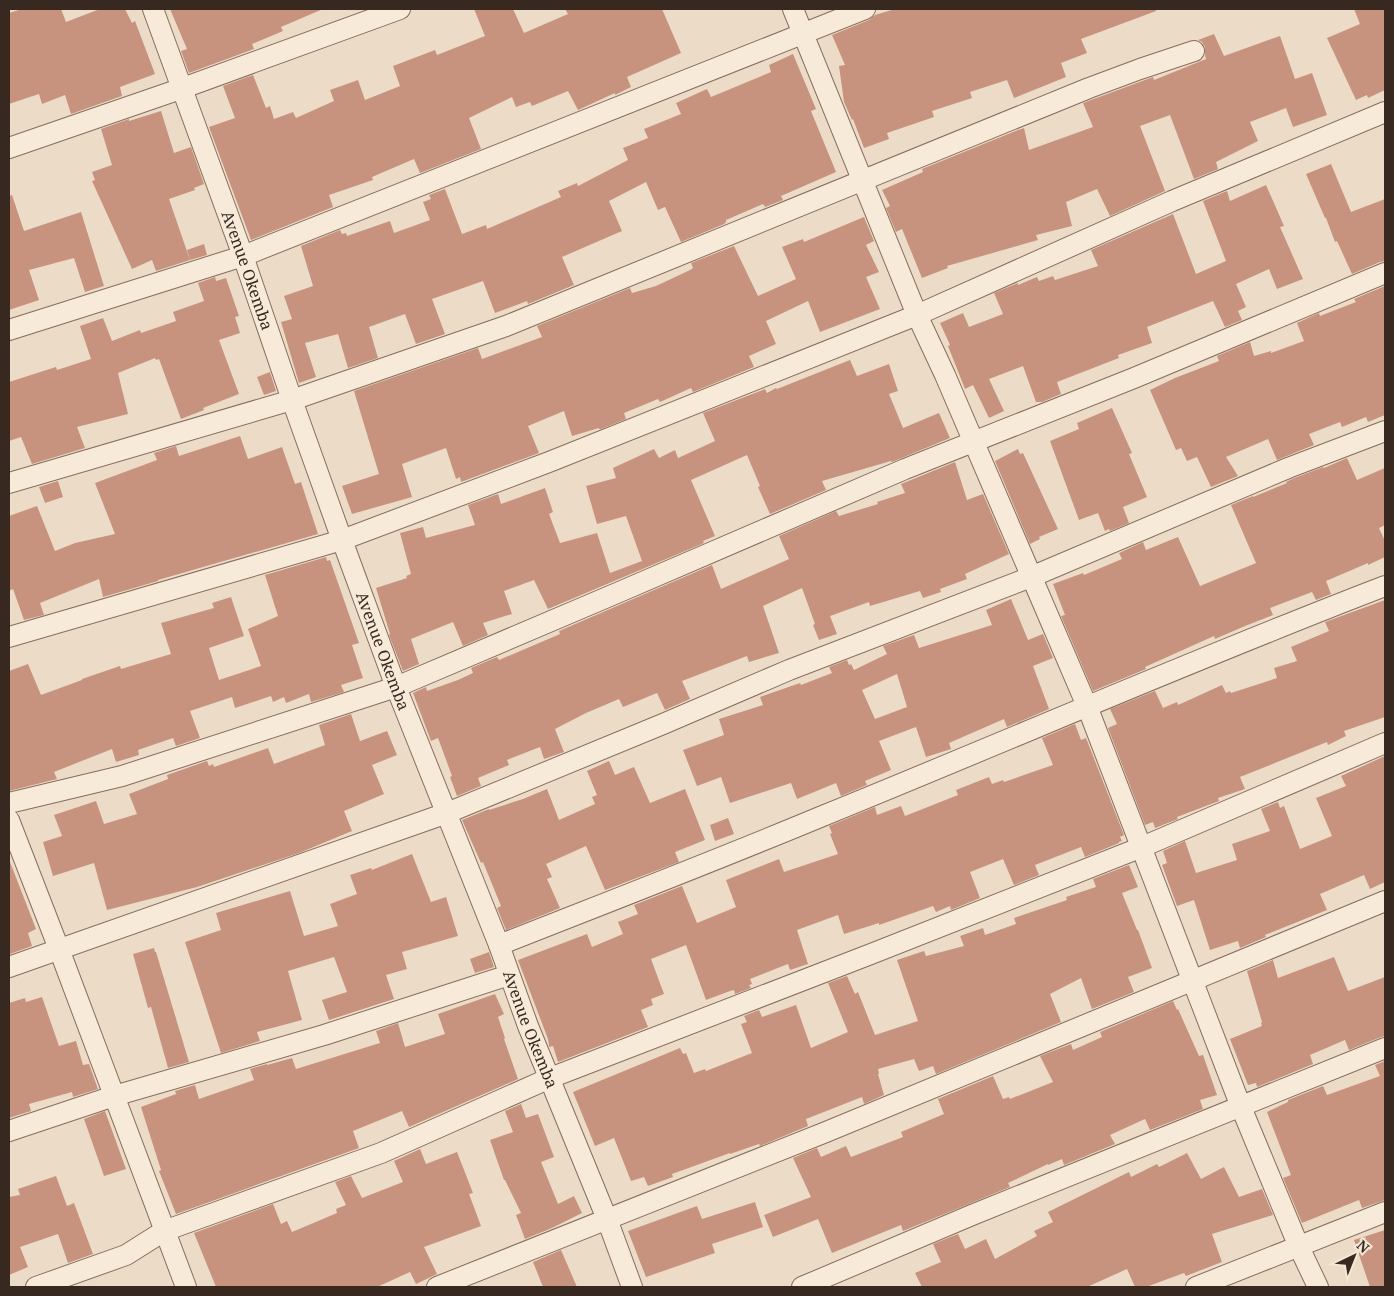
<svg xmlns="http://www.w3.org/2000/svg" width="1394" height="1296" font-family="'Noto Serif',serif">
<rect width="100%" height="100%" fill="#ecdcc7"/>
<!-- building -->
<g fill="#c7937f" fill-rule="evenodd">
<polygon points="22,9 61,9 66,22 100,9 125,9 132,23 135,21 155,74 120,87 122,96 71,114 65,95 42,104 39,94 9,104 9,13"/>
<polygon points="170,9 323,9 281,27 283,31 252,44 254,49 189,73 181,51 187,49"/>
<polygon points="474,9 513,9 524,33 568,14 565,9 662,9 681,53 627,77 631,87 615,95 615,93 578,110 568,91 532,106 530,102 516,107 512,97 469,118 481,149 420,173 414,159 372,177 373,180 329,195 333,207 251,240 209,127 235,118 223,86 253,75 266,108 270,106 274,119 293,112 296,118 334,101 330,90 358,80 365,100 400,86 393,66 435,50 437,55 485,36"/>
<polygon points="895,9 1156,9 1156,11 1081,39 1087,53 1061,63 1066,77 1014,98 1007,80 970,92 972,98 932,111 934,117 887,133 889,139 864,148 853,119 852,120 844,102 839,66 845,65 832,35 869,20 875,15"/>
<polygon points="1354,9 1385,9 1385,90 1368,98 1367,95 1356,100 1327,38 1360,24"/>
<polygon points="1214,34 1224,56 1280,36 1295,79 1312,73 1327,115 1293,127 1286,108 1250,122 1258,141 1216,162 1218,169 1194,179 1170,115 1140,126 1165,191 1110,216 1097,189 1066,202 1072,226 1036,235 1038,240 947,266 948,268 922,278 902,229 896,232 886,208 890,206 882,190 923,172 922,169 1018,130 1024,128 1029,150 1093,127 1083,103 1153,77 1154,80 1206,59 1205,55 1205,47 1202,42 1198,40"/>
<polygon points="793,54 816,109 811,111 836,172 781,196 783,200 765,207 763,204 726,220 726,222 724,224 681,242 665,207 658,210 646,182 609,201 622,231 562,257 574,285 528,304 527,301 495,313 483,281 432,299 445,334 416,344 405,314 369,327 378,358 348,368 338,334 305,343 316,377 299,383 281,322 292,319 284,296 313,286 301,246 340,230 342,234 346,233 347,236 390,221 394,233 430,220 423,202 431,199 429,195 445,189 462,234 486,225 487,229 561,197 558,191 577,183 578,186 628,160 623,148 648,138 644,129 681,114 676,103 707,89 711,97 771,72 769,65"/>
<polygon points="161,111 174,153 191,147 204,184 194,188 195,190 169,199 190,260 156,271 152,260 132,269 92,181 95,180 92,172 112,165 101,129 129,119 129,121"/>
<polygon points="1331,164 1351,212 1385,199 1385,261 1380,262 1352,274 1337,241 1335,242 1326,218 1325,218 1306,174"/>
<polygon points="1266,185 1284,226 1280,227 1303,279 1277,289 1269,269 1236,284 1246,307 1238,311 1242,320 1225,327 1213,301 1147,327 1152,343 1118,355 1119,358 1057,382 1061,394 1042,402 1036,402 1023,366 989,379 1004,411 989,418 973,385 965,389 948,346 950,345 940,323 963,313 969,327 1003,314 994,293 1018,283 1018,285 1037,277 1039,281 1053,276 1055,280 1098,266 1091,250 1173,214 1196,274 1226,261 1203,201 1227,191 1230,201"/>
<polygon points="12,195 24,231 81,212 104,286 85,292 74,258 29,270 39,300 9,310 9,196"/>
<polygon points="864,217 874,241 866,245 879,272 866,277 880,309 820,332 808,301 766,321 776,344 749,356 754,367 693,392 691,388 660,402 658,399 624,413 626,419 601,429 599,429 599,428 572,436 564,411 528,426 539,453 461,482 460,477 456,479 446,448 402,464 412,497 352,514 342,486 379,474 354,391 478,348 482,359 542,337 537,326 630,288 632,293 656,286 690,270 693,268 691,263 734,246 758,296 796,279 782,247 803,239 804,242"/>
<polygon points="204,244 207,255 190,260 187,250"/>
<polygon points="215,277 216,281 226,278 239,316 235,317 240,333 219,340 239,394 203,408 204,410 181,419 159,359 156,360 155,358 118,373 128,414 77,427 85,448 32,464 21,437 9,441 9,382 56,367 57,370 91,359 80,326 103,318 112,341 140,330 141,333 176,321 173,312 204,301 198,283"/>
<polygon points="1385,286 1385,415 1368,422 1366,417 1342,427 1340,422 1309,434 1314,445 1277,460 1268,439 1226,457 1238,476 1211,487 1197,457 1187,461 1181,448 1176,450 1150,390 1175,378 1219,361 1217,356 1250,342 1254,356 1271,351 1271,353 1304,341 1297,323 1319,313 1320,316 1356,302 1354,299"/>
<polygon points="850,360 857,376 889,364 898,391 889,394 903,428 939,413 950,438 892,462 891,461 822,481 826,490 770,514 758,487 760,486 747,455 691,480 715,536 703,541 704,543 548,609 534,580 504,591 512,614 483,623 488,635 463,646 453,622 411,639 419,664 403,671 389,635 390,634 376,588 407,578 406,576 411,574 400,533 423,527 426,538 475,525 468,505 498,494 501,504 545,488 553,512 549,514 560,543 597,533 610,573 642,561 626,516 597,524 586,486 616,478 613,468 654,449 659,458 675,450 678,458 715,441 703,413 765,389 767,393 776,388 777,389"/>
<polygon points="270,372 276,391 264,395 257,377"/>
<polygon points="1112,408 1132,453 1129,454 1147,497 1123,507 1129,523 1110,531 1109,529 1105,531 1098,513 1079,520 1050,441 1079,429 1077,423"/>
<polygon points="240,436 248,459 282,447 295,484 301,482 318,534 158,580 158,581 103,597 99,579 40,603 44,615 24,620 13,589 9,591 9,516 37,506 55,551 75,543 115,534 95,483 157,460 154,453 176,446 179,456"/>
<polygon points="1018,449 1020,454 1023,453 1058,529 1039,537 1040,539 1030,544 995,461"/>
<polygon points="1347,458 1357,480 1385,468 1385,525 1379,528 1385,541 1385,557 1368,565 1368,563 1326,581 1331,594 1316,600 1312,592 1270,608 1273,615 1245,626 1215,639 1214,636 1145,667 1146,669 1093,691 1061,616 1065,615 1053,584 1083,573 1084,575 1122,559 1119,553 1143,542 1146,550 1178,537 1200,586 1256,563 1231,505 1253,496 1253,497 1287,483 1286,482 1292,479 1323,467 1324,468"/>
<polygon points="955,462 967,500 983,494 1009,554 965,574 967,579 940,589 941,592 923,598 920,591 870,606 869,602 830,616 837,634 819,640 813,625 815,624 802,588 763,606 779,653 749,662 747,656 682,681 690,699 665,710 657,693 623,707 619,699 586,713 555,729 564,752 544,759 540,747 507,760 509,765 478,778 481,786 457,796 450,777 452,776 438,738 431,741 413,693 426,687 427,691 458,680 473,673 471,668 497,657 499,660 560,634 559,631 712,565 721,589 789,559 779,536 836,511 839,516 878,504 877,502 905,493 901,484"/>
<polygon points="58,481 63,497 45,503 39,487"/>
<polygon points="326,557 327,561 330,560 359,643 352,645 363,678 341,685 344,692 311,702 309,694 286,703 284,697 273,702 271,696 235,708 232,697 190,711 200,738 176,746 173,738 138,750 139,755 116,762 112,749 54,772 57,779 9,791 9,671 28,664 41,695 82,680 82,679 120,666 121,669 171,654 161,623 214,608 212,603 231,597 244,636 209,648 219,680 261,666 248,629 278,616 265,575"/>
<path d="M1011,599L1028,640L1043,634L1053,658L1033,666L1049,709L1007,727L1004,719L949,743L951,749L926,757L916,727L879,741L891,770L865,781L867,785L841,796L836,783L797,799L791,783L730,803L721,777L697,786L683,750L724,735L719,719L763,705L760,697L800,683L801,685L832,673L829,667L847,660L849,665L851,664L854,670L887,654L883,646L914,635L919,648L992,625L986,610ZM897,674L907,707L875,719L862,690Z"/>
<polygon points="1385,600 1385,717 1344,731 1346,736 1328,745 1327,742 1240,777 1245,789 1218,798 1219,801 1177,817 1178,819 1155,828 1153,822 1145,825 1108,728 1117,724 1110,709 1155,691 1163,708 1177,702 1178,705 1222,685 1226,693 1230,691 1231,693 1277,678 1274,668 1297,661 1291,647 1329,631 1325,622"/>
<polygon points="351,714 360,741 387,731 397,755 372,765 384,794 344,811 352,831 299,853 197,887 107,910 94,863 53,876 43,842 62,836 54,815 96,801 104,824 137,814 129,794 168,779 167,775 207,761 209,766 213,764 214,767 268,748 274,764 325,745 319,725"/>
<polygon points="1075,724 1081,740 1086,738 1124,835 1120,837 1122,841 1119,842 1119,843 1085,857 1081,847 1035,865 1039,875 1014,885 1003,859 970,872 980,898 951,910 950,906 936,912 933,906 879,925 879,923 844,934 838,915 797,930 808,964 790,970 788,964 750,979 752,984 749,985 751,988 735,994 734,990 730,991 706,1000 686,945 651,959 664,994 651,999 653,1005 641,1010 648,1027 558,1062 553,1046 549,1047 549,1045 548,1039 518,960 587,934 592,947 623,934 618,922 638,914 634,905 682,886 697,923 736,907 726,880 779,859 784,872 838,854 830,834 832,833 829,826 875,807 877,815 901,806 905,816 958,795 956,790 989,777 992,784 1003,780 1004,782 1053,765 1042,738"/>
<polygon points="1385,756 1385,882 1370,889 1364,875 1320,894 1327,910 1265,935 1266,937 1240,948 1238,941 1210,950 1194,900 1177,906 1162,865 1167,863 1163,851 1185,841 1196,873 1237,860 1232,844 1270,831 1261,809 1278,802 1280,808 1284,806 1300,849 1332,836 1316,798 1346,786 1341,776"/>
<polygon points="609,761 615,775 634,767 650,803 685,789 705,840 675,852 679,862 605,890 586,846 546,864 552,877 547,879 560,908 506,930 497,908 501,906 483,862 481,863 462,820 489,809 489,810 523,799 547,789 559,820 595,804 592,797 597,795 587,771"/>
<polygon points="728,818 734,834 715,841 710,825"/>
<polygon points="412,854 431,902 446,897 458,936 402,952 407,969 386,975 394,999 329,1020 322,1000 347,992 334,957 288,971 302,1020 257,1032 260,1041 221,1053 185,942 221,930 216,913 290,891 304,936 338,926 330,904 357,894 350,875 371,868 372,870"/>
<polygon points="10,862 36,929 28,933 32,946 10,954 9,948 9,863"/>
<polygon points="1129,865 1138,887 1122,893 1137,930 1138,930 1152,968 1128,977 1134,992 1092,1009 1081,978 1050,994 1061,1022 936,1074 933,1066 919,1071 914,1059 878,1069 879,1074 878,1074 884,1095 864,1104 862,1097 806,1119 808,1126 760,1146 759,1144 730,1154 730,1153 672,1174 673,1177 648,1186 644,1177 631,1181 614,1138 595,1146 573,1092 680,1048 683,1054 686,1053 694,1073 705,1069 706,1071 752,1053 741,1024 747,1022 744,1016 759,1010 762,1017 796,1005 811,1048 848,1032 828,983 847,976 855,994 858,992 875,1035 918,1021 897,960 924,951 926,956 964,946 960,936 983,928 985,935 1016,924 1014,918 1067,900 1066,897 1096,887 1093,879"/>
<polygon points="154,948 155,952 156,952 189,1062 168,1068 151,1007 148,1008 133,954"/>
<polygon points="489,952 494,967 475,973 470,959"/>
<polygon points="1334,957 1348,991 1385,977 1385,1036 1381,1037 1349,1050 1345,1040 1310,1055 1313,1064 1257,1087 1256,1083 1248,1085 1230,1039 1262,1026 1261,1023 1262,1022 1247,971 1273,960 1278,978"/>
<polygon points="495,994 504,1014 498,1017 505,1038 504,1039 518,1079 409,1127 402,1111 353,1131 359,1148 176,1214 159,1171 161,1170 141,1107 176,1094 175,1091 195,1085 199,1099 254,1080 250,1069 267,1064 267,1065 292,1058 296,1069 380,1043 376,1031 398,1023 405,1047 445,1034 438,1014"/>
<polygon points="42,997 59,1046 76,1041 83,1065 89,1064 98,1089 73,1097 72,1092 29,1104 31,1111 9,1118 9,1003 25,998 26,1002"/>
<polygon points="1173,1001 1177,1010 1178,1009 1199,1056 1203,1055 1217,1095 1200,1100 1203,1109 1150,1130 1145,1119 1110,1135 1115,1144 1064,1165 1062,1159 1048,1165 1048,1164 1008,1183 1010,1187 903,1231 901,1225 832,1253 818,1219 773,1237 764,1215 811,1197 793,1158 817,1148 821,1157 846,1146 851,1157 903,1137 901,1132 944,1114 938,1099 993,1076 1003,1099 1009,1097 1010,1099 1053,1082 1040,1056 1071,1044 1073,1050 1102,1037 1100,1032"/>
<polygon points="1385,1061 1385,1200 1362,1208 1359,1200 1302,1223 1283,1178 1291,1175 1267,1112 1288,1102 1288,1100 1323,1086 1327,1095 1380,1076 1375,1065"/>
<polygon points="521,1104 526,1118 538,1114 554,1157 541,1162 558,1204 574,1196 582,1213 552,1228 525,1239 516,1215 521,1213 505,1180 504,1180 490,1140 513,1132 505,1111"/>
<polygon points="105,1111 126,1169 104,1176 84,1119"/>
<polygon points="420,1149 426,1164 457,1152 473,1193 469,1194 481,1226 424,1247 437,1274 416,1284 410,1272 377,1287 216,1287 194,1233 273,1204 281,1224 287,1221 292,1232 337,1213 336,1209 346,1205 335,1182 351,1176 362,1198 403,1182 394,1161"/>
<polygon points="1187,1153 1201,1179 1224,1167 1239,1197 1262,1189 1273,1215 1212,1234 1222,1262 1186,1276 1184,1273 1146,1287 1135,1287 1127,1269 1087,1287 922,1287 915,1273 941,1262 933,1244 958,1234 965,1249 986,1239 995,1259 1037,1236 1034,1231 1053,1222 1048,1212 1129,1172 1131,1177 1157,1164 1159,1167"/>
<polygon points="56,1176 67,1206 74,1203 93,1254 68,1263 58,1234 20,1247 28,1267 9,1275 9,1197 20,1195 18,1189"/>
<polygon points="755,1202 763,1227 712,1244 715,1253 646,1277 628,1231 697,1206 702,1219"/>
<polygon points="1385,1230 1385,1287 1370,1287 1354,1240"/>
<polygon points="561,1250 577,1287 543,1287 533,1262"/>
</g>
<g fill="none" stroke-linecap="round" stroke-linejoin="round">
<defs>
<g id="minor">
<path id="s1" d="M153,9L243,256L292,400L342,540L396,687L499,945L528,1026L607,1219L632,1287"/>
<polyline points="793,9 917,315 945,375 1087,706 1241,1107 1299,1247 1318,1287"/>
<polyline points="9,148 183,88 400,9"/>
<polyline points="9,330 243,256 865,9"/>
<polyline points="9,483 292,400 506,326 1089,88 1140,69 1194,51"/>
<polyline points="9,637 342,540 549,462 917,315 1172,201 1385,112"/>
<polyline points="9,803 122,776 396,687 617,593 905,469 1134,378 1385,273"/>
<polyline points="9,820 59,949 186,1287"/>
<path d="M499,945C608,902 717,860 825,815C1012,739 1197,658 1385,586"/>
<polyline points="9,967 447,813 663,724 789,670 1031,577 1288,468 1385,431"/>
<polyline points="9,1131 114,1096 324,1035 509,975"/>
<polyline points="36,1287 126,1255 164,1231 381,1153 550,1078 871,954 1142,847 1385,743"/>
<polyline points="437,1287 826,1132 1385,901"/>
<polyline points="802,1287 972,1215 1385,1048"/>
<polyline points="1196,1287 1385,1212"/>
</g>
</defs>
<!-- minor casing -->
<use href="#minor" stroke="#866d5d" stroke-width="22"/>
<!-- minor -->
<use href="#minor" stroke="#f7ead9" stroke-width="20"/>
</g>
<g text-anchor="middle" dominant-baseline="central" stroke-width="4" stroke-linejoin="round" paint-order="stroke">
<!-- street labels -->
<g font-size="16" fill="#372820" stroke="#f3e7d6">
<text stroke="none"><textPath href="#s1" startOffset="278">Avenue Okemba</textPath></text>
<text stroke="none"><textPath href="#s1" startOffset="682">Avenue Okemba</textPath></text>
<text stroke="none"><textPath href="#s1" startOffset="1088">Avenue Okemba</textPath></text>
</g>
</g>
<!-- border -->
<rect width="1394" height="1296" fill="none" stroke="#372820" stroke-width="20"/>
<!-- north arrow -->
<g transform="translate(1354 1256) rotate(43)" stroke="#f3e7d6" stroke-width="4" paint-order="stroke">
<path d="M0-4L9 19L0 12L-9 19Z" fill="#372820"/>
<text y="-8" font-size="14" font-weight="bold" text-anchor="middle" fill="#372820">N</text>
</g>
</svg>
